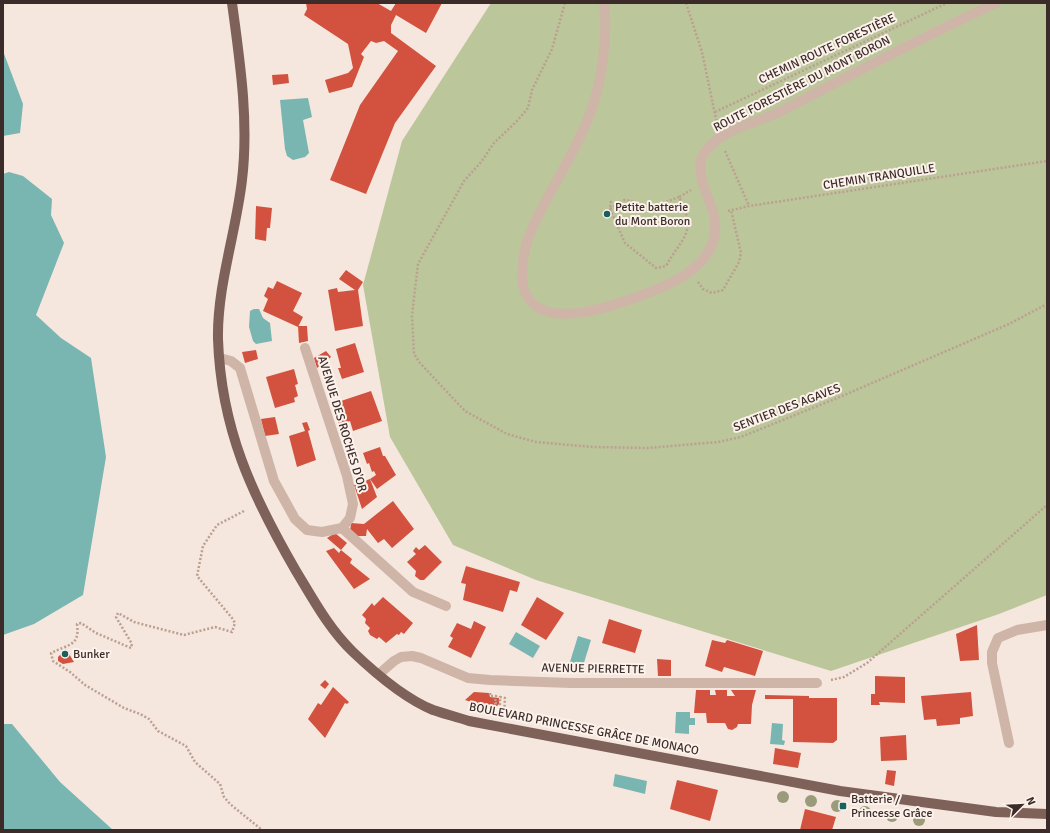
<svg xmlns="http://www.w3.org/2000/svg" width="1050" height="833" font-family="Signika,sans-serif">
<rect width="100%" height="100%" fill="#f5e7dd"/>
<!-- green -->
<polygon fill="#bcc69b" points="491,3 1047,3 1047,595 999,614 831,671 536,580 453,545 390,437 363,285 402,141"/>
<!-- water -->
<g fill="#79b5b1">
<polygon points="3,51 23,104 20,133 3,136"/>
<polygon points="308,98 312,117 303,120 309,153 305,157 293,160 287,156 285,149 280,100"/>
<polygon points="9,172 23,176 52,199 51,215 64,243 36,315 61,338 91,358 106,457 83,595 34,624 3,635 3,174"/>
<polygon points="254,309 259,309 263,318 270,323 272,341 256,344 253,341 249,327 250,311"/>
<polygon points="516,632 540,646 533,658 509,644"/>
<polygon points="578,636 591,640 583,666 570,662"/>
<polygon points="676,712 690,712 690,718 695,718 695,725 689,725 689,734 675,733"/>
<polygon points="772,723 783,724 782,740 785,741 784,745 770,744"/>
<polygon points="3,724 12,724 60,782 113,830 3,830"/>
<polygon points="615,774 647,781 645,794 613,786"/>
</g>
<!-- building -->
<g fill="#d2523f">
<polygon points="306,3 377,3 391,11 396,3 442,3 426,33 396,15 391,25 391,33 436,66 395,123 366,194 330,180 360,105 398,51 384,41 376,43 371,41 361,54 364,57 352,87 329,93 325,80 348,73 353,68 348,44 304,15 307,9"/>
<polygon points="288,74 289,83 273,85 272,75"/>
<polygon points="256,206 272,208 270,228 267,228 266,241 255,239"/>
<polygon points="346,270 363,282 358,290 363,326 335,331 328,290 337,288 338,292 355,290 339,279"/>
<polygon points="277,281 302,293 293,311 303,317 298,327 263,311 268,299 264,296 268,287 273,289"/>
<polygon points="298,326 307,326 308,341 299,343"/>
<polygon points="355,343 364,372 342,379 338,368 341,368 336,349"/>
<polygon points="256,350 258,359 245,363 242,352"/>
<polygon points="326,351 331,357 317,368 314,358"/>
<polygon points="294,369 298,384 295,385 298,396 294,398 295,402 275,408 266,377"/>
<polygon points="371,391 382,421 353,431 350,421 339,425 335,414 339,413 335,403"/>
<polygon points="275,417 279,434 265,436 261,419"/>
<polygon points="307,422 310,430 308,431 316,460 297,467 289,436 305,431 302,423"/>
<polygon points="380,447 383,456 385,456 396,475 377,489 370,479 376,475 374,471 372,472 369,463 367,464 363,453"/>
<polygon points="370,479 377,497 362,509 354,485"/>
<polygon points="393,501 414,529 392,548 384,539 378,543 367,529 366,536 354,536 350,532 351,523 364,524"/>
<polygon points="335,533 347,543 341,550 327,538"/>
<polygon points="425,545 442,562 424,580 420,580 415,576 416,571 407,562 416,554 413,551 416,547 419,550"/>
<polygon points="334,548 339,553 341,550 352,559 350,563 370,579 354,589 326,551"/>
<polygon points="466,566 520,582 517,592 510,590 503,612 463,600 466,584 461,583"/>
<polygon points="383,597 413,623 404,634 401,632 399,635 397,634 386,643 379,637 377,639 370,635 368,631 370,628 365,623 366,619 362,615 372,603 374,606"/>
<polygon points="537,597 564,613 546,640 521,625"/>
<polygon points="609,619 642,630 635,653 602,643"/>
<polygon points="474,621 486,627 471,658 448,647 453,638 450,636 457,623 471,629"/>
<polygon points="977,625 979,660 960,661 956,634"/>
<polygon points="712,640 725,643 727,640 763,651 755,676 724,667 722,672 705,666"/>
<polygon points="66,649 74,662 63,664 58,661 58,657"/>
<polygon points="657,659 671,660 671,676 658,676"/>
<polygon points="875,676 905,677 905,703 879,702 880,705 871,705 871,694 875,694"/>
<polygon points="325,680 329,684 325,689 320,685"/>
<polygon points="333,687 349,702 347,704 345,703 325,738 308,719 318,703 321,705"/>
<polygon points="696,690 710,690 710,695 716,695 715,690 727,690 727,696 735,696 731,690 756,690 752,705 751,724 738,724 737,727 732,730 728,729 725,723 707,723 706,713 694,713"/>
<polygon points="474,692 489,693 490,697 499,698 499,704 497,706 486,707 465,700"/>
<polygon points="971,692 973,716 960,718 960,724 937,726 936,719 924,720 921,696"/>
<polygon points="765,695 809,696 809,698 837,698 837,740 833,743 793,742 793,699 765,699"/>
<polygon points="906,735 907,760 881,761 880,737"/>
<polygon points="775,748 801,753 798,768 773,764"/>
<polygon points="887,770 896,771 894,786 885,784"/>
<polygon points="677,780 718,790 710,821 670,809"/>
<polygon points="805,809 836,817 832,830 800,830"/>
</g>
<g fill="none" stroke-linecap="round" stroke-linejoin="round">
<!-- path -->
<g stroke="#bb9f91" stroke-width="2.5" stroke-dasharray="2 2" stroke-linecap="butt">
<polyline points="565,3 552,49 532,90 528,108 517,121 493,144 482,161 464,181 418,264 412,315 414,354 420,363 465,411 507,434 536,442 593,447 648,448 718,442 741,437 835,399 1009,324 1047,304"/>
<polyline points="686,3 702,52 717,124"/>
<polyline points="715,112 947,3"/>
<polyline points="725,151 749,206"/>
<path d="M611,201L610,209L625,243L656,268L666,266C682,237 698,233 679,197L691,190"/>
<polyline points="610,209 624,200 632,201 636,207 644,210 679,197"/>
<polyline points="728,211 749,206 1047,161"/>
<polyline points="698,282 703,289 712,293 723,290 739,262 741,253 731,210"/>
<path d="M244,511L217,525L203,546L197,576L232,618L235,623L232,632L215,627L184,635L134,622L118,613L116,617L132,644L131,648L96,633L81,623L77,624C80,646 69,644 51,653L53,661L70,672L85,685L124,708L140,714L149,719L158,731L186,746L195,762L220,784L224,797L230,804L262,830"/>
<polyline points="831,680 844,677 867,663 1047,505"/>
<polyline points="490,693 490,696 496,696 495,703 500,704 500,697 505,698 504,714"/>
</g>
<!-- minor -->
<g stroke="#cfb5a8" stroke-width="10">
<path d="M604,3C608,36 602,80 591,111C576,153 549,190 531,231C525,245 522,261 522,277C526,340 615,306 650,292C682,280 723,258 714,216C711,202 703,190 701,175C700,168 700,159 704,153C721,129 754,124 779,112C851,75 923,37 996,3"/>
<polyline points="220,358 231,361 240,368 274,481 295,519 307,530 322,532 342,528 350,518 353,504 347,476 305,348"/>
<polyline points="342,528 413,592 446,606"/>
<polyline points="379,674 394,661 401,657 412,656 421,658 468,678 490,680 571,683 817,683"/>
<polyline points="1009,743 992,663 992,652 998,638 1017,630 1047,625"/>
</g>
<!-- major -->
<path stroke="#7e6158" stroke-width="10" d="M232,3C240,62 249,121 242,180C236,233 217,286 218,339C221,429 252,495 296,571C313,599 329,629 353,652C375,673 406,699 433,710C445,714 457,717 469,721L840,791L996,812L1047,814"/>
</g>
<!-- trees -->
<g fill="#9a9b7b">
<circle cx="783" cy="797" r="6"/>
<circle cx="811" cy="801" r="6"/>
<circle cx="837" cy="806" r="6"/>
<circle cx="865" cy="812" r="6"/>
<circle cx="892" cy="816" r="6"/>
<circle cx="919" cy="820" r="6"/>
</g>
<!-- markers -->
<g fill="#19615e" stroke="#fcf2eb" stroke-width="1.5">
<circle cx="607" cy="214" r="4"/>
<circle cx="65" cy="654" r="4"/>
<rect x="839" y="802" width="8" height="8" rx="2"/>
</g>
<g text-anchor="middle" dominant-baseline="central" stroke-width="4" stroke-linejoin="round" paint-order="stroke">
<!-- street labels -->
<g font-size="12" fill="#3b2c29" stroke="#fcf2eb">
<text transform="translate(827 49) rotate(-25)">CHEMIN ROUTE FORESTIÈRE</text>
<text transform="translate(802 84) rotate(-27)">ROUTE FORESTIÈRE DU MONT BORON</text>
<text transform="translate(879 177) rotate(-9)">CHEMIN TRANQUILLE</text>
<text transform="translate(787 408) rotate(-21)">SENTIER DES AGAVES</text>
<text transform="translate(342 424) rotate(73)">AVENUE DES ROCHES D'OR</text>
<text transform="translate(593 669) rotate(1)">AVENUE PIERRETTE</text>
<text transform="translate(584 729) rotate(11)">BOULEVARD PRINCESSE GRÂCE DE MONACO</text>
</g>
<!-- poi labels -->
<g font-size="12" fill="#3b2c29" stroke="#fcf2eb" text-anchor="start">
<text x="615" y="207">Petite batterie<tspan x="615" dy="14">du Mont Boron</tspan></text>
<text x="73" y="654">Bunker</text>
<text x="851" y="799">Batterie /<tspan x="851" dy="14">Princesse Grâce</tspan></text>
</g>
</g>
<!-- border -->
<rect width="1050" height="833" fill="none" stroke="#3b2c29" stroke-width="8"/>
<!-- north arrow -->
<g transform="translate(1022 805) rotate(66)" stroke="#fcf2eb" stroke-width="3" paint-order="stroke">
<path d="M0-3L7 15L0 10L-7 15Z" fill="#3b2c29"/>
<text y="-6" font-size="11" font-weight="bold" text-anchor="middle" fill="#3b2c29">N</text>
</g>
</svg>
